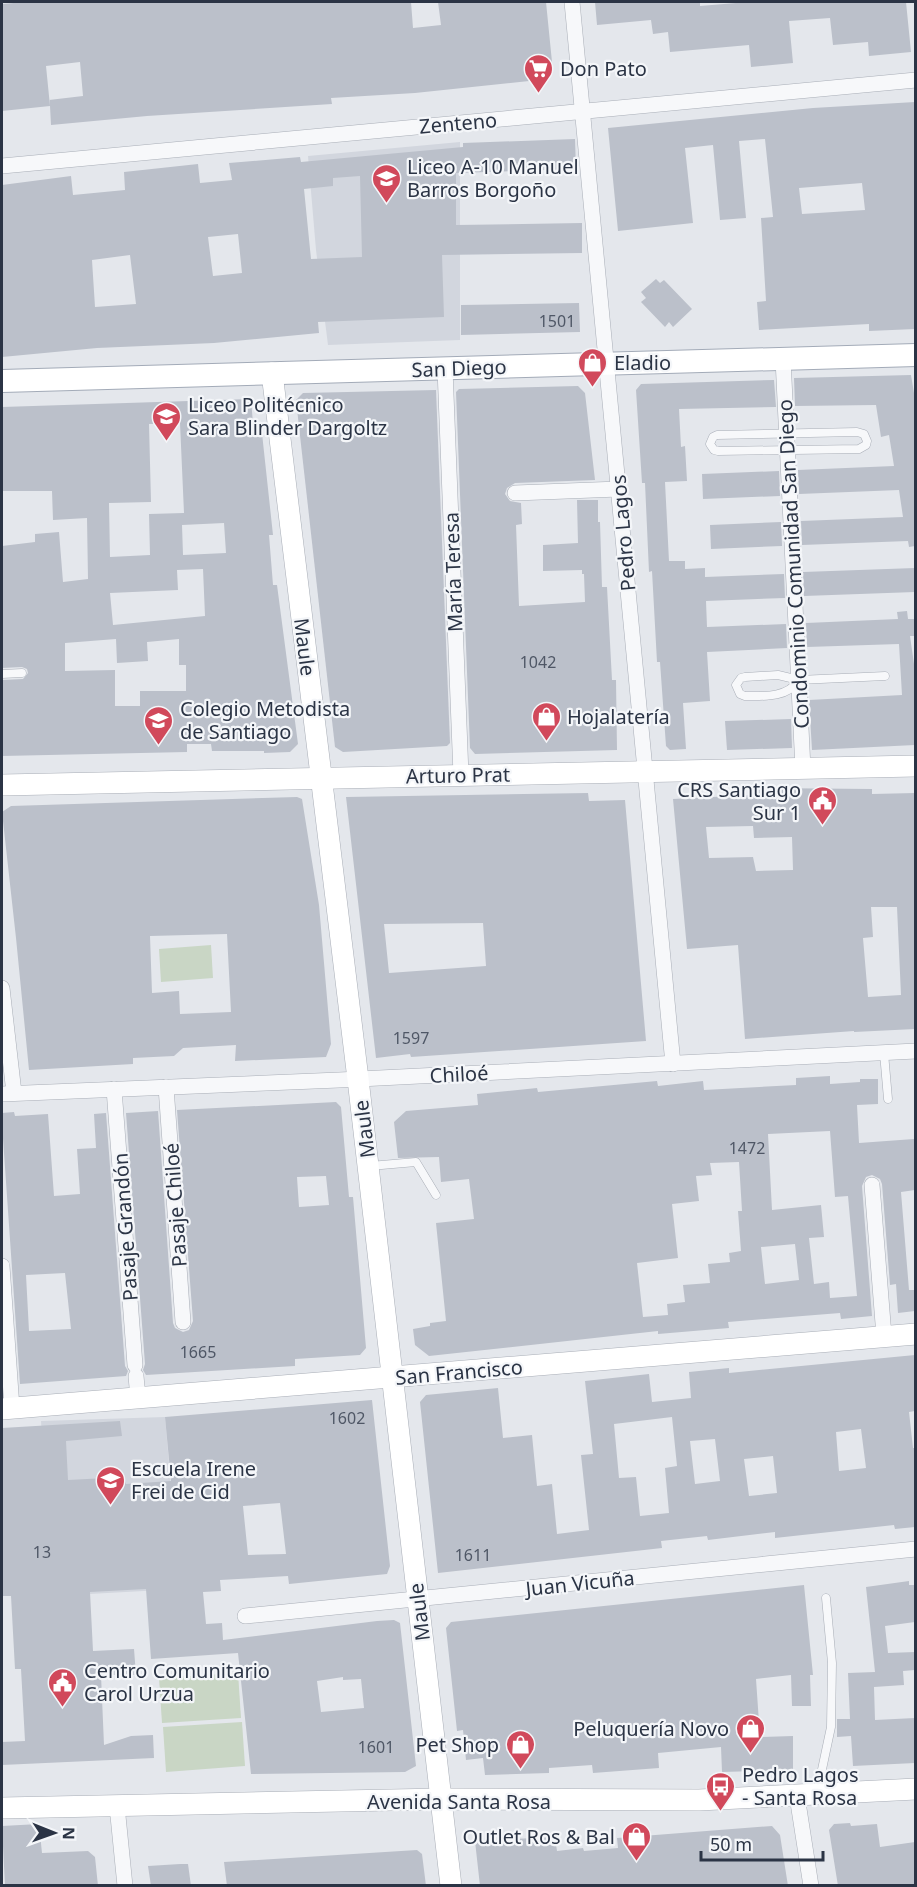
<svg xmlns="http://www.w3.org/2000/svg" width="917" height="1887" font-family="'Noto Sans',sans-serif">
<rect width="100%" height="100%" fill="#e4e7ec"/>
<!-- built -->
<g fill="#d2d6de">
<polygon points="460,142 460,340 328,345 316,250 308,156"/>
<polygon points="165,1417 180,1589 53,1596 41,1421"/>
</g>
<!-- green -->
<g fill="#c9d6c5">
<polygon points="211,945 213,978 161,982 159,949"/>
<polygon points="238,1673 241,1718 162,1723 159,1678"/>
<polygon points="242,1722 245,1766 166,1772 163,1727"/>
</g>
<!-- building -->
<g fill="#bbc0ca" fill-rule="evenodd">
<path d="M25,2H411L413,28L441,25L438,2H546L553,72L548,79L415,93L331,98L332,104L147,116L51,125L50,106L2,111V4ZM80,62L83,96L49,100L50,106L46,66Z"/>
<polygon points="595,2 700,2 700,6 748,2 906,2 911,52 869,56 868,42 833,45 830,18 789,21 793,63 751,67 749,45 670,52 668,32 653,34 651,20 597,25"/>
<path d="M915,102V329L869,331V324L759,330L757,302L766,301L761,218L773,217L765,139L739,141L746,218L720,220L713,145L685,148L693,223L618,231L608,128L813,108ZM862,183L865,210L802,214L799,188Z"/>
<path d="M575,139L576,169L456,173V225L582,223V253L442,255L444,317L318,322L319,333L214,343L97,348L2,357V185L71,176L73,195L125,190L124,172L198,164L200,183L232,180L229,163L300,157L301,162L463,147V143ZM360,176L362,257L311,259L304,189L333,186V178ZM238,234L242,273L213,276L208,237ZM130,255L136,304L95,307L92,260Z"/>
<polygon points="656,279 660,283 664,280 692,309 673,327 669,322 665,327 641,302 646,298 641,292"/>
<polygon points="579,303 580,332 461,335 461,305"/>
<polygon points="911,375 915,399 915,546 909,547 908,541 802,545 801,521 903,517 899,490 799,494 798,470 894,466 889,435 881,437 876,405 795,406 794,378"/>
<polygon points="774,380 776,407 679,409 681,447 685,446 687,481 665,482 669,561 685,561 685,569 705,568 705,577 784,574 785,598 706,601 707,627 786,624 787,648 707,652 710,701 683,703 686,749 670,750 666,746 660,662 657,662 652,571 649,572 645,483 642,483 636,390 641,384"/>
<polygon points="578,386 585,393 595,480 515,483 507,488 505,494 510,501 521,503 522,524 516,525 519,606 585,602 584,574 582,574 582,570 543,571 543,545 578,543 577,500 598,500 598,522 600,522 602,587 607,587 612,680 616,680 617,750 475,754 470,748 456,392 459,389"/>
<polygon points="436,390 450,743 447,746 343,752 335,747 296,400 303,393"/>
<path d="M251,399L253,424H261L273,535H269L273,585H277L298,744L290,752L264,753V751H212L211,744H187V752L2,756V680L23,679L28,673L27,669L22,667L2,668V546L35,542V534L59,532L63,582L88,579L87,518L53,520L52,491H2V407ZM180,423L184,513L149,514L150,555L110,557L109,503L151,502L149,424ZM224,523L226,553L183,555L182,525ZM203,569L205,616L113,625L110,593L178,590L177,570ZM116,639L117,663L148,661L147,642L179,639V665H186V691H140V706H115V670L65,671V643Z"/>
<polygon points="779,471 780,496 703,499 702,474"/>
<polygon points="781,522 782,546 711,549 710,525"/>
<polygon points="915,568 915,592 804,596 803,572"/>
<polygon points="907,611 908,619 915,619 915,636 910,636 915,671 915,745 812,750 809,700 902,695 899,644 807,647 806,623 898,619 897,612"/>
<polygon points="791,719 792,748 727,750 725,721"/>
<path d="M753,788L872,789V794L915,793V1029L854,1032V1031L745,1039L738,945L687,949L673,799L753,795ZM753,826L754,838L792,837L793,870L756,871L753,857L709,858L706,827ZM871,907H897L901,995L868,997L863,938L873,937Z"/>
<path d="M588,793L589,801L625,800L646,1041L411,1057L410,1054L376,1058L346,797ZM483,923L486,966L389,973L384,924Z"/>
<path d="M297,797L302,799L319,905L331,1044L326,1057L235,1061L236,1045L183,1048L174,1056L133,1058V1064L29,1070L16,938L2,812L11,806ZM227,934L231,1012L180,1014L179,991L152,993L150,936Z"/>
<path d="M830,1076V1084L860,1082V1079H878V1104L857,1105L859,1143L914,1139L915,1190L901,1192L909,1290H915V1311L898,1313L896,1284L890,1285L882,1184L880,1179L872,1175L866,1177L862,1186L872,1316L841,1319L840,1313L728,1322L729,1328L658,1334V1331L429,1356L415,1345L413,1329L430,1326V1323L446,1321L436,1223L474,1219L469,1179L441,1182L439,1157L398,1158L394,1122L406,1111L478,1105L477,1094L537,1088L538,1092L657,1081L658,1086L703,1081L704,1090L796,1085V1078ZM830,1131L835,1197L848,1196L857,1296L830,1298L829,1282L814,1284L809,1238L824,1237L821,1205L772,1210L768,1134ZM739,1162L742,1211H738L741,1251L729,1253L730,1262L708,1264L710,1283L683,1285L685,1302L667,1304L668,1315L643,1317L637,1263L678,1258L672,1204L699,1201L696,1176L712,1175L710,1163ZM795,1244L799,1280L765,1284L761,1247Z"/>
<path d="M336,1102L341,1107L349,1197H353L366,1348L360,1355L295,1359V1366L146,1375L143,1370L145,1364L126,1113L158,1111L173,1323L175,1328L183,1332L189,1330L193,1321L177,1110ZM326,1176L329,1205L299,1207L297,1177Z"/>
<path d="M14,1112L15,1116L48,1114L54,1196L80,1194L77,1149L96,1148L94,1114L106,1113L125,1366L128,1371L126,1376L20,1384L2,1124V1113ZM65,1273L71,1329L29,1331L26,1275Z"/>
<path d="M915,1355V1411L909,1412L913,1448H915V1527L895,1529L894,1525L775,1538V1532L708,1540L707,1536L661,1541L662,1548L438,1573L420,1402L426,1395L498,1388L503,1438L532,1435L537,1486L552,1484L557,1534L589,1530L581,1455L593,1454L585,1381L649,1374L652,1402L691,1398L689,1372L729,1368V1373ZM672,1417L677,1466L665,1468L669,1513L640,1516L636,1477L619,1478L614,1424ZM861,1429L866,1468L839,1471L836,1432ZM715,1439L720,1481L695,1484L690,1441ZM773,1456L777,1493L749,1496L744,1459Z"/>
<path d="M372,1400L390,1566L387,1574L289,1584L288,1576L220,1580L221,1591L203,1592L206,1624L222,1623L223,1640L377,1621L394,1620L400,1623L416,1766L405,1772L251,1774L238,1653L151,1659L146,1589L90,1592L93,1651L134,1649L136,1675H101L104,1745L131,1736L153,1735L154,1758L2,1765V1742L25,1741L21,1669H15L11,1596H2V1428L120,1421L122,1436L66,1441L68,1480L125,1477L126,1484L171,1481L165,1417ZM280,1503L286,1554L248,1555L243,1506ZM343,1677V1680L361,1679L364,1708L321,1712L317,1681Z"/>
<polygon points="909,1581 909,1585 915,1585 915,1622 885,1626 888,1653 915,1652 915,1670 903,1671 904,1685 874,1687 875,1720 915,1718 915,1763 853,1766 851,1736 837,1737 837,1719 850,1719 848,1673 875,1672 866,1587"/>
<polygon points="804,1585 813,1675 810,1675 811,1706 792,1706 791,1675 756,1679 760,1737 793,1736 793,1770 722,1772 721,1747 658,1753 659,1768 593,1773 592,1765 549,1768 549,1773 485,1775 483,1758 466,1760 463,1730 457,1731 446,1628 451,1622"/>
<polygon points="850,1823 851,1826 877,1824 880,1847 915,1842 915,1886 838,1886 829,1830 834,1824"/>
<polygon points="39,1824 42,1853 88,1851 95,1857 98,1886 5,1886 2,1826"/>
<polygon points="772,1826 780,1835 788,1886 480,1886 475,1841 555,1837 557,1851 583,1848 584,1851 618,1848 617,1838"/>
<polygon points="417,1850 422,1854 426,1886 227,1886 224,1862"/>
<polygon points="180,1864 188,1864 191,1886 151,1886 148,1866"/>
</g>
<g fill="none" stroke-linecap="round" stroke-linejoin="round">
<defs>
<g id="lane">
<polygon points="857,432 864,434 867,441 866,445 859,449 718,451 714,450 710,444 713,437 717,435"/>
<polyline points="2,674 22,673"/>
<path d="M798,681C787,698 763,696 745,696L740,694L736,685L741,678L745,677L778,675L799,680L885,676"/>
<polyline points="884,1053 888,1099"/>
<polyline points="370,1166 416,1162 436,1195"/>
<polyline points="817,1793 831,1727 832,1663 826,1598"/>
</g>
<g id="street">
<polyline points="572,2 673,1064"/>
<polyline points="2,166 916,80"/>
<polyline points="783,359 803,769"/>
<polyline points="445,369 461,775"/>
<polyline points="515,493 619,489"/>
<polyline points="2,988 14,1093"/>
<polyline points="166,1087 183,1322"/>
<polyline points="114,1089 135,1365"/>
<polyline points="2,1094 339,1080 916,1051"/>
<polyline points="872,1185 884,1336"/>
<polyline points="2,1266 12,1408"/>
<polyline points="136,1376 138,1398"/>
<polyline points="245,1616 916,1549"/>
<polyline points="797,1796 811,1886"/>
<polyline points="117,1806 125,1886"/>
</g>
<g id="secondary">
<polyline points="272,373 358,1079 451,1886"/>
<polyline points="2,785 916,766"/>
<polyline points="2,1409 916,1334"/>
<polyline points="2,1808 441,1799 699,1800 916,1789"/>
</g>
<polyline id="primary" points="2,381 916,355"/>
</defs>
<!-- lane casing -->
<use href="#lane" stroke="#a9aeb7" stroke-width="9"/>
<!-- street casing -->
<use href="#street" stroke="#a9aeb7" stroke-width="16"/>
<!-- secondary casing -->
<use href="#secondary" stroke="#a9aeb7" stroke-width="22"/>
<!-- primary casing -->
<use href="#primary" stroke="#a3abb8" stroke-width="24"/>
<!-- lane -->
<use href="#lane" stroke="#f7f8fa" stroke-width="8"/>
<!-- street -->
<use href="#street" stroke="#f7f8fa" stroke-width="15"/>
<!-- secondary -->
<use href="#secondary" stroke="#fff" stroke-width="21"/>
<!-- primary -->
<use href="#primary" stroke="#fff" stroke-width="22"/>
</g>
<!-- icons -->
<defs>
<symbol id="supermarket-pin" viewBox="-11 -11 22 30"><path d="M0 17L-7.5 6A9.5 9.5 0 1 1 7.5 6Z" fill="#d1495b" stroke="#f4f6f9"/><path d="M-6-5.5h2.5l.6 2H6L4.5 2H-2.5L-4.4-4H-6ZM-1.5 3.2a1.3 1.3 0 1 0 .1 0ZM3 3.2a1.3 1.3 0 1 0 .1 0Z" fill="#fff"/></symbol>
<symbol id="school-pin" viewBox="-11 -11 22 30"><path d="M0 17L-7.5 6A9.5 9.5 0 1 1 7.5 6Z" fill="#d1495b" stroke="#f4f6f9"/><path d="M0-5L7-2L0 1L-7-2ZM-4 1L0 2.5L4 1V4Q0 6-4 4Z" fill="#fff"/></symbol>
<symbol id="shop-pin" viewBox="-11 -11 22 30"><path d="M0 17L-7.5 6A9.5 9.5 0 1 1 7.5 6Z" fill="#d1495b" stroke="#f4f6f9"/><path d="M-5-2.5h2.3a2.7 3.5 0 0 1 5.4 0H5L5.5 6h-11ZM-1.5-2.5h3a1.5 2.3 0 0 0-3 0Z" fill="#fff"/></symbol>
<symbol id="civic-pin" viewBox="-11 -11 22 30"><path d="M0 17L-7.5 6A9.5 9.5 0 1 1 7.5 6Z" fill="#d1495b" stroke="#f4f6f9"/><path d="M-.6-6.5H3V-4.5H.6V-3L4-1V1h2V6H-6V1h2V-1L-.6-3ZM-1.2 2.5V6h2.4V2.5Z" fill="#fff"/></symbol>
<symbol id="bus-pin" viewBox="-11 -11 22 30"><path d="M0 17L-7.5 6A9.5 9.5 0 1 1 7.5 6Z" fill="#d1495b" stroke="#f4f6f9"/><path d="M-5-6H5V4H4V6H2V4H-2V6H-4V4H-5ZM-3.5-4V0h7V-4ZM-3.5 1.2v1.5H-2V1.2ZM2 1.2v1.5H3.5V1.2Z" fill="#fff"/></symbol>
</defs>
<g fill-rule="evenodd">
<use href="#supermarket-pin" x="522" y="52" width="33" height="45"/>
<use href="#school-pin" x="370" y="162" width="33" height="45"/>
<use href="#shop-pin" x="576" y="346" width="33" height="45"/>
<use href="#school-pin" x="150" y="400" width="33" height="45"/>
<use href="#shop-pin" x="530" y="700" width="33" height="45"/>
<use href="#school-pin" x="142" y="704" width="33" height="45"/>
<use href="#civic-pin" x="806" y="784" width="33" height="45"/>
<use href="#school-pin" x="94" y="1464" width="33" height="45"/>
<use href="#civic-pin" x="46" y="1666" width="33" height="45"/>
<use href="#shop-pin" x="734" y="1712" width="33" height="45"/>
<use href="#shop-pin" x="504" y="1728" width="33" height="45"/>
<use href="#bus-pin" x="704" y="1770" width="33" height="45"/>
<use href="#shop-pin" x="620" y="1820" width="33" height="45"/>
</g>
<g text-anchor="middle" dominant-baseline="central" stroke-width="4.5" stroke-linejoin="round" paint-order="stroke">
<!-- number labels -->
<g font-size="16" fill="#4f5766">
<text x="557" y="321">1501</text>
<text x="538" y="662">1042</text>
<text x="411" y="1038">1597</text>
<text x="747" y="1148">1472</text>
<text x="198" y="1352">1665</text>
<text x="347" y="1418">1602</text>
<text x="42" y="1552">13</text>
<text x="473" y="1555">1611</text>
<text x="376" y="1747">1601</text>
</g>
<!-- poi labels -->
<g font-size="20" fill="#2b3445" stroke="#f4f6f9" text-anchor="start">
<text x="560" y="68">Don Pato</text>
<text x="407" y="166">Liceo A-10 Manuel<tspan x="407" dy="23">Barros Borgoño</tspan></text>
<text x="614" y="362">Eladio</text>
<text x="188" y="404">Liceo Politécnico<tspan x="188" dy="23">Sara Blinder Dargoltz</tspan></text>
<text x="180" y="708">Colegio Metodista<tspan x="180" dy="23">de Santiago</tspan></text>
<text x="567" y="716">Hojalatería</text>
<text x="801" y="789" text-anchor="end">CRS Santiago<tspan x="801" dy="23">Sur 1</tspan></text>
<text x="131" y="1468">Escuela Irene<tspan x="131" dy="23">Frei de Cid</tspan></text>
<text x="84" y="1670">Centro Comunitario<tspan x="84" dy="23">Carol Urzua</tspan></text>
<text x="729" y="1728" text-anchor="end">Peluquería Novo</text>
<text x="499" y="1744" text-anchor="end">Pet Shop</text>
<text x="742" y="1774">Pedro Lagos<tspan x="742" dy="23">- Santa Rosa</tspan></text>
<text x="615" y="1836" text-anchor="end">Outlet Ros &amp; Bal</text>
</g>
<!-- street labels -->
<g font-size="20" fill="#2b3445" stroke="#f4f6f9">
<text transform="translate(458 123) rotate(-5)">Zenteno</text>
<text transform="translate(459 368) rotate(-2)">San Diego</text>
<text transform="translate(623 533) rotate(-95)">Pedro Lagos</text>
<text transform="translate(793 564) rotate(-93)">Condominio Comunidad San Diego</text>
<text transform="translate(453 572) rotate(-92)">María Teresa</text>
<text transform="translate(305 647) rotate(83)">Maule</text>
<text transform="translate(458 775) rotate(-1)">Arturo Prat</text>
<text transform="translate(459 1074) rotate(-3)">Chiloé</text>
<text transform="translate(364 1129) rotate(-97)">Maule</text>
<text transform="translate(175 1205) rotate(-94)">Pasaje Chiloé</text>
<text transform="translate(125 1227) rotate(-94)">Pasaje Grandón</text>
<text transform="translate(459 1372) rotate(-5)">San Francisco</text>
<text transform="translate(580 1583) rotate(-6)">Juan Vicuña</text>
<text transform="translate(419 1612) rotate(-97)">Maule</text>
<text x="459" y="1801">Avenida Santa Rosa</text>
</g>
</g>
<!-- border -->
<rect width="917" height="1887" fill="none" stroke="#2b3445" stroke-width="6"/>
<!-- north arrow -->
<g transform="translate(54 1833) rotate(91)" stroke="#f4f6f9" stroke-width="4.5" paint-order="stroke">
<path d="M0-4.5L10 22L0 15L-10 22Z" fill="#2b3445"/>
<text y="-9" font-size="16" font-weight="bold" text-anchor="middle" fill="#2b3445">N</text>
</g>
<!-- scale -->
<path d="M701 1851v9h122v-9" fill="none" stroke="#2b3445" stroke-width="3"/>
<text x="710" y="1851" font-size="18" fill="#2b3445" stroke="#f4f6f9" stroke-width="4.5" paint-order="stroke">50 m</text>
</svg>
